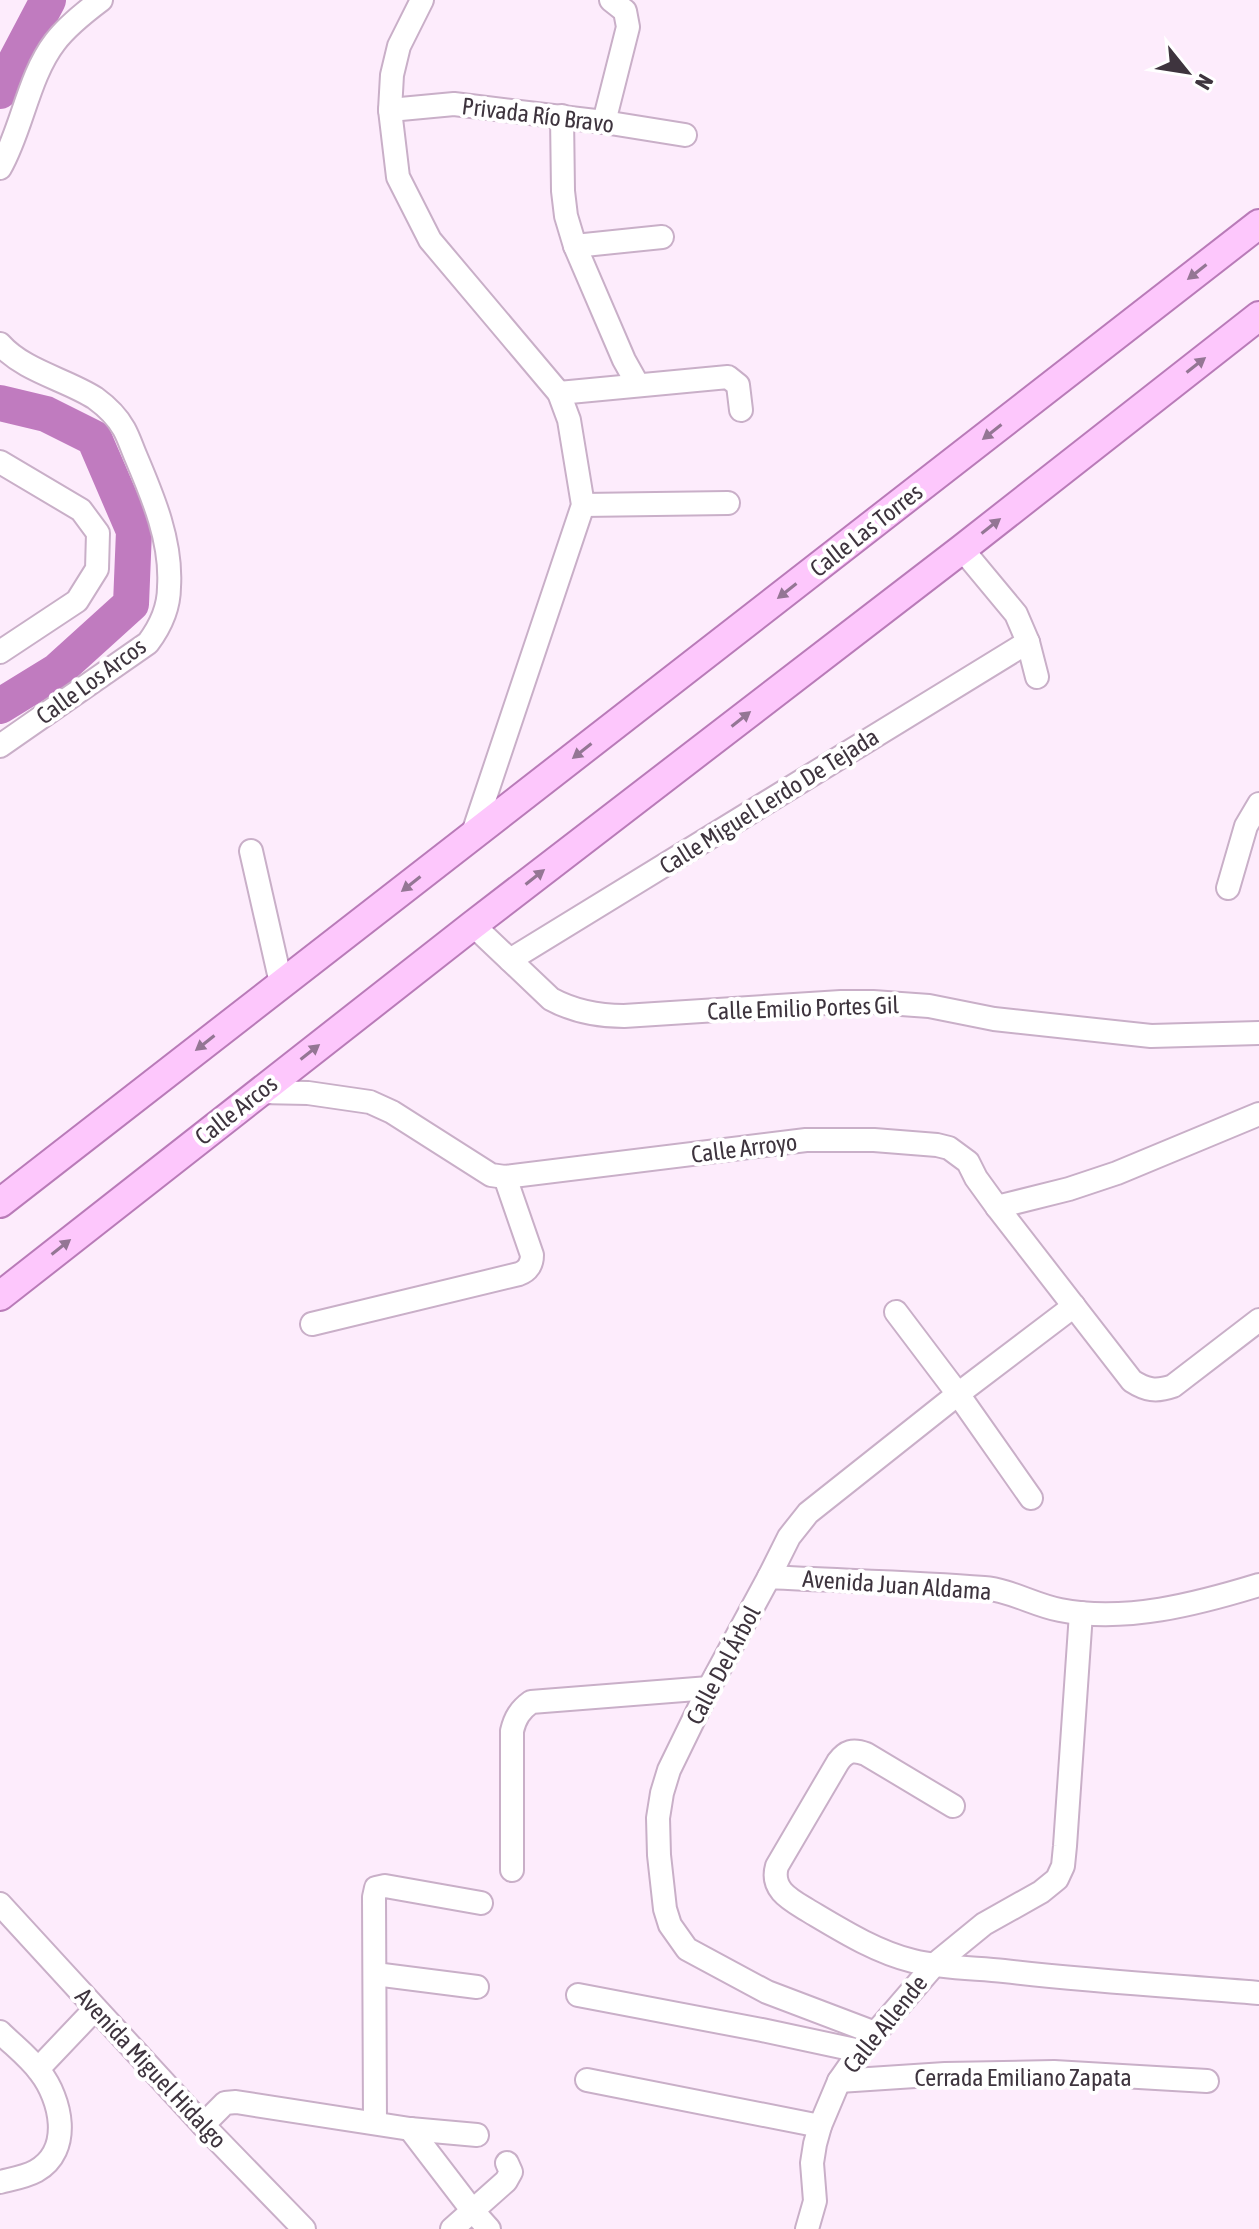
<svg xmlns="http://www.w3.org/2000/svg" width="1259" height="2229" font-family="'Asap Condensed',sans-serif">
<rect width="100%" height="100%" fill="#fdecfc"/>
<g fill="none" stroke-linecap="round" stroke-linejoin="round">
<!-- river -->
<g stroke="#c07bbf" stroke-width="36">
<polyline points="0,91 48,0"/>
<polyline points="0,403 46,414 94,438 134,531 131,604 57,671 0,706"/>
</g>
<defs>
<g id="minor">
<polyline points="422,0 399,46 392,75 390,110 398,177 430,240 559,393 569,420 583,505 472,836"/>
<polyline points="390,110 454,104 604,122 685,135"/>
<polyline points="562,116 563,191 566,216 575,246 624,360 638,385"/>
<polyline points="604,122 628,27 625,11 611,0"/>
<path d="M0,168C22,130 28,77 55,42C67,26 85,12 101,0"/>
<polyline points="575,246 662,237"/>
<path d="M0,344C24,371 65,379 95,398C106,406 118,418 124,429C129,438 132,448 136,457C153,497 172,542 169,587C169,607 160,627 148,643L0,746"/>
<polyline points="559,393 728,377 738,385 741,410"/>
<polyline points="0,462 81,510 98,533 97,569 77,601 0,652"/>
<polyline points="583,505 728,503"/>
<polyline points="962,549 1016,614 1028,642 1037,677"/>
<polyline points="251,851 281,983"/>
<polyline points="1228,888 1246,826 1259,804"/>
<path d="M473,925L551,999C575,1012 598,1016 624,1016L841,1002H873L929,1006L994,1019L1151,1036L1259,1033"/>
<polyline points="510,960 1028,642"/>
<path d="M259,1092L308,1093L370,1102L392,1112L491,1175L505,1177L806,1140H874L937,1145L949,1148L968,1162L976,1178L997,1207L1132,1381C1146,1390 1156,1392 1173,1386L1259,1320"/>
<polyline points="997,1207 1069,1189 1117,1173 1259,1114"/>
<polyline points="896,1312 958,1394 1031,1498"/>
<path d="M312,1324L519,1274C528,1271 532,1264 532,1255L505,1177"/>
<path d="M769,1577C841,1581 913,1582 984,1588C1010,1590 1034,1605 1060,1610C1125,1623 1197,1604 1259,1585"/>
<path d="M953,1806L866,1754C853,1749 846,1751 838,1762L777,1866C770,1890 791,1900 809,1911C841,1930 876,1952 913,1961C942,1968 974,1968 1004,1971C1089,1981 1174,1986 1259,1993"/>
<path d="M512,1870V1731C515,1718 520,1710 531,1702L709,1688"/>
<polyline points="0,1904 203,2125 304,2229"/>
<polyline points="375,1974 477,1987"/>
<polyline points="578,1995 762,2030 860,2051"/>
<path d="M0,2032C13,2045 29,2057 40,2072C61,2099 73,2150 36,2171C25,2177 12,2179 0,2182"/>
<polyline points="875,2033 767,1992 687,1949 670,1925 665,1909 659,1855 658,1818 662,1793 669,1770 709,1688 769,1577 789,1537 808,1513 958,1394 1074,1306"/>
<polyline points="38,2069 95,2009"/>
<polyline points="587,2080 820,2126"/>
<polyline points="839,2081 945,2074 1054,2072 1207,2081"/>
<polyline points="375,2123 374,1897 376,1888 385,1886 481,1903"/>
<polyline points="203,2125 225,2103 236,2102 410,2129 477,2135"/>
<polyline points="410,2129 472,2210 489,2229"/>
<polyline points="452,2229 506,2181 511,2172 507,2163"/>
<polyline points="807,2229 815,2201 812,2163 815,2144 820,2126 839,2081 860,2051 935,1964 984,1924 1041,1892 1057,1879 1063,1866 1065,1846 1081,1613"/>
</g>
<g id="major">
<polyline points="0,1203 1259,224"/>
<polyline points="0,1296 473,925 962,549 1259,316"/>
</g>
</defs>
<!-- minor casing -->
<use href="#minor" stroke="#c9afc8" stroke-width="26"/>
<!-- major casing -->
<use href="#major" stroke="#b97bb8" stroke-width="32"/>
<!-- minor -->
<use href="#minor" stroke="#fff" stroke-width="22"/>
<!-- major -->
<use href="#major" stroke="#fdc7fc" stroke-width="28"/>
</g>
<!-- one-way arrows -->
<defs><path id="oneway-solid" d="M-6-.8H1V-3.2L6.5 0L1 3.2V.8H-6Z" transform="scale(2)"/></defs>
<g fill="#947694">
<use href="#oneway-solid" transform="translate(1197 272) rotate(142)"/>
<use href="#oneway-solid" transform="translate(1196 365) rotate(-38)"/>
<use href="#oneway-solid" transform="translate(992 432) rotate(142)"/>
<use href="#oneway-solid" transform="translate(991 526) rotate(-38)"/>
<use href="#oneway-solid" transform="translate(787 591) rotate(142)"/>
<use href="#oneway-solid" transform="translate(741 719) rotate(-38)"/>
<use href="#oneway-solid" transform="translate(582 751) rotate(142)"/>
<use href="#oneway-solid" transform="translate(535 877) rotate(-38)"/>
<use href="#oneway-solid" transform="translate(411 884) rotate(142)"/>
<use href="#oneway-solid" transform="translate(205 1043) rotate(142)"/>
<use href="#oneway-solid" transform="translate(310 1052) rotate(-38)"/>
<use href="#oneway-solid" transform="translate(61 1247) rotate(-38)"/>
</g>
<g text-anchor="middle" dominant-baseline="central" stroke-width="8" stroke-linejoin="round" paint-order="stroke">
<!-- street labels -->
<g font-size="24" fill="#3e343e" stroke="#fff">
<text transform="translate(538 115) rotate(7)">Privada Río Bravo</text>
<text transform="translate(866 530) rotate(-38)">Calle Las Torres</text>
<text transform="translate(91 681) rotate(-36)">Calle Los Arcos</text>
<text transform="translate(769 801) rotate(-32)">Calle Miguel Lerdo De Tejada</text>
<text transform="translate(803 1008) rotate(-2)">Calle Emilio Portes Gil</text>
<text transform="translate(236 1110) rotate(-38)">Calle Arcos</text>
<text transform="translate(744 1148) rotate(-7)">Calle Arroyo</text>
<text transform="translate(897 1585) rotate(4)">Avenida Juan Aldama</text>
<text transform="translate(723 1665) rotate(-62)">Calle Del Árbol</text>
<text transform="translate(885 2024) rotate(-51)">Calle Allende</text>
<text transform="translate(151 2068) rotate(47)">Avenida Miguel Hidalgo</text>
<text x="1023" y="2077">Cerrada Emiliano Zapata</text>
</g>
</g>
<!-- north arrow -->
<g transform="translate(1187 72) rotate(120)" stroke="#ffffff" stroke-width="6" paint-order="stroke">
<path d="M0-6L14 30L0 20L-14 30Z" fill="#3e343e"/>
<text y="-12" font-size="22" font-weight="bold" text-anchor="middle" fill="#3e343e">N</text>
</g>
</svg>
